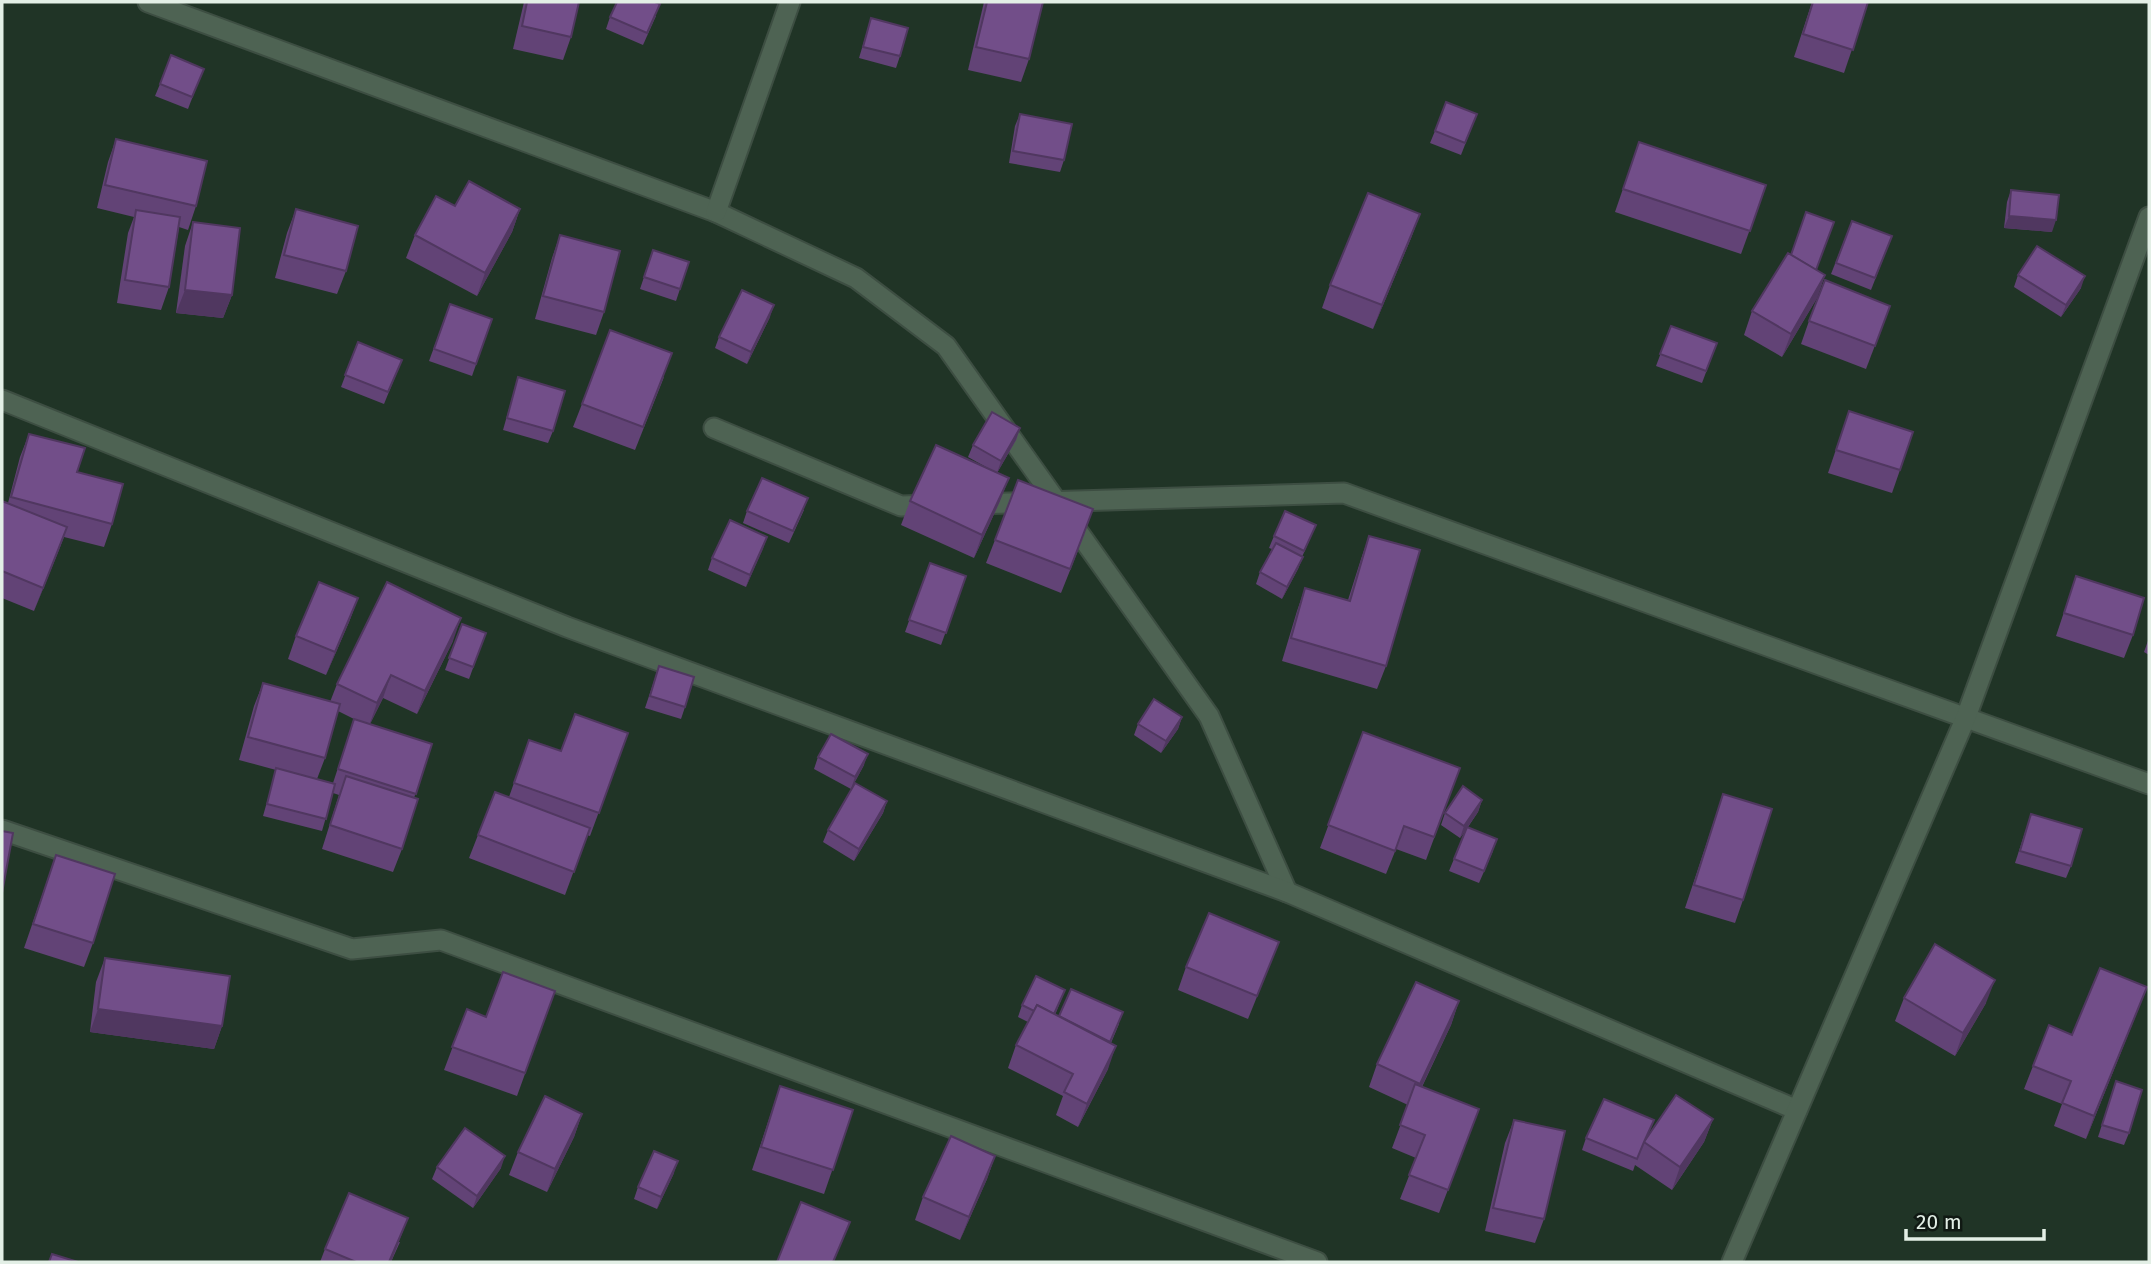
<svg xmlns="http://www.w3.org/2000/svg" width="2151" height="1264" font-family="'Fira Sans',sans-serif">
<rect width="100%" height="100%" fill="#203426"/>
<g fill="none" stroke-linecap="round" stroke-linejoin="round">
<defs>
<g id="minor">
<polyline points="148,2 716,212 856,278 946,346 1209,716 1287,892"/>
<polyline points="716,212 790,2"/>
<polyline points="2,400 567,627 1287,892 1797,1110"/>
<polyline points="714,428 901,506 932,505"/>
<polyline points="973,504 1344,493 2149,784"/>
<polyline points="2,830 352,949 441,940 1317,1262"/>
<polyline points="1732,1262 1966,717 2149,217"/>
</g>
</defs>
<!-- minor casing -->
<use href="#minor" stroke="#3d4e42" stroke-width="23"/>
<!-- minor -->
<use href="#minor" stroke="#4e6353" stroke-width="19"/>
</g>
<!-- wall -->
<g fill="#624376" fill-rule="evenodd">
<polygon points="524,2 579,2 571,37 563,60 513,49"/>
<polygon points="984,2 1043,2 1029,59 1021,82 968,70"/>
<polygon points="1812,2 1868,2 1844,73 1794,57"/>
<polygon points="656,16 643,45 606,29 610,17"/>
<polygon points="871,18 900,56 896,68 859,58"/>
<polygon points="199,80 188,109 155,96 160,84"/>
<polygon points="1020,114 1064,160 1060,172 1009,163 1015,126"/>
<polygon points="1477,114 1461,155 1430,143 1435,131"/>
<polygon points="116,139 196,206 188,230 179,227 169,287 161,310 117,303 128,233 134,217 97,208 108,162"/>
<polygon points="1639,142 1766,185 1741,254 1615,212"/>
<polygon points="2011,190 2052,232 2004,228 2007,202"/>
<polygon points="455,206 520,209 512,232 477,296 406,258 415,235"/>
<polygon points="296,209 346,271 337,294 275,278 287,233"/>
<polygon points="1420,214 1411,238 1373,329 1322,308 1330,285"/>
<polygon points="1852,221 1892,236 1871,290 1831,274"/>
<polygon points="193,222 232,295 223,318 176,313 185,246"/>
<polygon points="560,235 604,312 596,335 535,319 552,258"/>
<polygon points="653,250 689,262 676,301 640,289"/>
<polygon points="1816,270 1825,275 1817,298 1782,357 1744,335 1752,311"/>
<polygon points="2018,275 2081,288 2061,317 2014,287"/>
<polygon points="450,304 492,319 472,376 429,361"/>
<polygon points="1890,306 1866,369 1801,344 1809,321"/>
<polygon points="770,317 747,364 715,348 719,337"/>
<polygon points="1671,326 1717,343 1702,383 1656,366"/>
<polygon points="358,342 402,360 384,404 341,387"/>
<polygon points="518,377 553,431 548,443 503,430"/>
<polygon points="664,377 635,450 573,427 582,404"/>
<polygon points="1849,411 1900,470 1892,493 1828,473"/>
<polygon points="1020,428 1016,440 997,473 1000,501 974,558 901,525 910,501 995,472 968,457 973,445"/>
<polygon points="29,434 77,472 112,524 104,547 64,537 34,611 2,598 2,501 8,503 20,457"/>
<polygon points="804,510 789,543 743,523 747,511"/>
<polygon points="1316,525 1302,557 1298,569 1282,599 1256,584 1260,572 1272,549 1269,548 1274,536"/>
<polygon points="1085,533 1061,593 986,563 995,540"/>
<polygon points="1369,536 1386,666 1377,689 1282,661 1297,611 1305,588 1348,600 1361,559"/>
<polygon points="767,537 746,587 708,570 712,558"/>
<polygon points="930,563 966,576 941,645 905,632"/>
<polygon points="2076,576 2133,635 2124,658 2056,636"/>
<polygon points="358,598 349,622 326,675 288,659 296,636"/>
<polygon points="462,624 486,633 469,679 445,670"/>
<polygon points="2149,638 2149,655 2144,652"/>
<path d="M453,641L417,714L383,698L370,724L432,744L414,798L402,849L393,872L322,849L339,795L333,793L322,831L263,816L276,770L239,760L254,706L263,683L330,702L337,684ZM338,711L354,719L333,783L317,779L325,758Z"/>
<polygon points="659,666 685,707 681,719 645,708"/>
<polygon points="1182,717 1178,729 1161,753 1134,735 1138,724"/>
<polygon points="1363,732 1460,768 1426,860 1396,849 1386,874 1320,848"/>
<polygon points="628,733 590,836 587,835 565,895 469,858 478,835 509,797 529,740 561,751"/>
<polygon points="818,757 864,765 851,789 814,769"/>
<polygon points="1723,794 1743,900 1735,923 1685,908"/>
<polygon points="1482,800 1478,812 1468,827 1493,851 1479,883 1449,871 1466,830 1460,838 1441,825 1445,813"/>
<polygon points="887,801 883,813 854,861 823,842 828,830"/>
<polygon points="2031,814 2071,866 2066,878 2015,863"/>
<polygon points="56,855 93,943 84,967 24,948"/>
<polygon points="1279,942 1248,1019 1178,990 1186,967"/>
<polygon points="105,958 222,1026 214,1049 90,1032 96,982"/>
<polygon points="2147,987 2086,1139 2054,1126 2062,1104 2024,1089 2033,1066 2072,1035"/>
<polygon points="1065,990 1055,1015 1059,1016 1119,1024 1111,1043 1108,1069 1078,1127 1056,1115 1063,1096 1008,1068 1016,1045 1028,1022 1018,1017 1022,1005"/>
<polygon points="555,991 517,1096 444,1070 467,1009 486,1017"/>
<polygon points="1904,998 1986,1003 1955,1056 1895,1021"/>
<polygon points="1459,1001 1451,1025 1422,1087 1479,1109 1439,1213 1400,1199 1416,1158 1392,1148 1408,1105 1369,1087 1377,1064"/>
<polygon points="2116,1081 2129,1133 2124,1145 2098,1137"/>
<polygon points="780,1086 853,1110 824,1194 752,1170"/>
<polygon points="582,1114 574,1137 547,1192 509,1175 518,1152"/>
<polygon points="1713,1119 1704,1142 1672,1190 1635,1165 1633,1171 1582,1150 1586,1138 1649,1134"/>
<polygon points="1514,1120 1544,1219 1535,1243 1485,1231 1505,1143"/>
<polygon points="995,1156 987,1179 960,1240 915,1220 923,1197"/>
<polygon points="437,1167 501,1168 473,1208 432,1179"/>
<polygon points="674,1173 657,1209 634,1199 638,1187"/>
<polygon points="400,1242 391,1262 320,1262 325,1249"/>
</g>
<!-- shaded-wall -->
<g fill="#503760">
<polygon points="520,209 512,232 477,296 485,273"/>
<polygon points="1420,214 1411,238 1373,329 1382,305"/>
<polygon points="2009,216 2056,220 2052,232 2004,228"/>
<polygon points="1825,275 1817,298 1782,357 1791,334"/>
<polygon points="2085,276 2081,288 2061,317 2066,305"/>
<polygon points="185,290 232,295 223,318 176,313"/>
<polygon points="774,305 770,317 747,364 751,352"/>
<polygon points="1020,428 1016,440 997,473 1001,461"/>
<polygon points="1009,478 1000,501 974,558 982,535"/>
<polygon points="67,527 59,550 34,611 43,588"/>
<polygon points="767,537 763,549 746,587 750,575"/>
<polygon points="1303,557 1298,569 1282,599 1287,587"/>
<polygon points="358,598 349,622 326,675 335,652"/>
<polygon points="461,618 453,641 417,714 425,691"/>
<polygon points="391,675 383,698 369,726 377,703"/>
<polygon points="1182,717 1178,729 1161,753 1166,741"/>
<polygon points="868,754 864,765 851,789 855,777"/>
<polygon points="1482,800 1478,812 1460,838 1464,826"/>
<polygon points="887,801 883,813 854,861 859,849"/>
<polygon points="1995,980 1986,1003 1955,1056 1963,1033"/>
<polygon points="2147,987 2138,1010 2086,1139 2094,1116"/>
<polygon points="1459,1001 1451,1025 1412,1107 1420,1084"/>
<polygon points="98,1009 222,1026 214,1049 90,1032"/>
<polygon points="1116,1046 1108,1069 1078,1127 1087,1104"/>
<polygon points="582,1114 574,1137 547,1192 555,1169"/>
<polygon points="1713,1119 1704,1142 1672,1190 1680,1167"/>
<polygon points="505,1156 501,1168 473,1208 477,1196"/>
<polygon points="995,1156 987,1179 960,1240 969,1217"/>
<polygon points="678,1161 674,1173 657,1209 661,1197"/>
<polygon points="408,1218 391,1262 389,1262"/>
</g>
<!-- building -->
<g fill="#724e89" stroke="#503760" stroke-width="2">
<polygon points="527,2 579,2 571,37 522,26"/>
<polygon points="617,2 655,2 660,4 647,33 610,17"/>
<polygon points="987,2 1043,2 1029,59 976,47"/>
<polygon points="1813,2 1868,2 1853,50 1803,34"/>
<polygon points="871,18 908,28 900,56 863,47"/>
<polygon points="171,55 204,69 192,97 160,84"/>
<polygon points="1446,102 1477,114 1465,143 1435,131"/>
<polygon points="1020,114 1072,124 1064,160 1013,151"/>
<polygon points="116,139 207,161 196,206 105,185"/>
<polygon points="1639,142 1766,185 1750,231 1623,189"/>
<polygon points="469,181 520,209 485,273 415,235 436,196 455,206"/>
<polygon points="2011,190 2059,195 2056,220 2009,216"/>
<polygon points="1368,193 1420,214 1382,305 1330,285"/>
<polygon points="296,209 358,226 346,271 284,255"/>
<polygon points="136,210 180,217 169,287 125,280"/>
<polygon points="1806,212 1834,222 1816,270 1791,255"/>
<polygon points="1852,221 1892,236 1875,278 1836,263"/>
<polygon points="193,222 240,228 232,295 185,290"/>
<polygon points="560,235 620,251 604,312 543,296"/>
<polygon points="2037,246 2085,276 2066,305 2018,275"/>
<polygon points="653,250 689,262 680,289 644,277"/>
<polygon points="1788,253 1825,275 1791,334 1752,311"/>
<polygon points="1825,280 1890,306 1875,346 1809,321"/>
<polygon points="742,290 774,305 751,352 719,337"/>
<polygon points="450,304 492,319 476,364 434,349"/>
<polygon points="1671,326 1717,343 1706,371 1660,354"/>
<polygon points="610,330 672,353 643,427 582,404"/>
<polygon points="358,342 402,360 388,392 345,375"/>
<polygon points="518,377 565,391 553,431 507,418"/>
<polygon points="1849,411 1913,432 1900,470 1836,450"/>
<polygon points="992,412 1020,428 1001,461 973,445"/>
<polygon points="29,434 85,448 77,472 123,484 112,524 11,497"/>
<polygon points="936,445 1009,478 982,535 910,501"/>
<polygon points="762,478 808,498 793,531 747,511"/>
<polygon points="1018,480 1093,509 1070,569 995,540"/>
<polygon points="2,501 67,527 43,588 2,571"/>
<polygon points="1285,511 1316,525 1304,551 1274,536"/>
<polygon points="730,520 767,537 750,575 712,558"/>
<polygon points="1369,536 1420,550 1386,666 1291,638 1305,588 1350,601"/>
<polygon points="1276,543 1303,557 1287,587 1260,572"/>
<polygon points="930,563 966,576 946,633 909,620"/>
<polygon points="2076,576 2144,598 2133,635 2064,613"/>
<polygon points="319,582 358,598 335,652 296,636"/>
<polygon points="387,582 461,618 425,691 391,675 377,703 337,684"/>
<polygon points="462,624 486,633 473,667 449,658"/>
<polygon points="659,666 694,677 685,707 650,696"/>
<polygon points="263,683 340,704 325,758 248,737"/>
<polygon points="1154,699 1182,717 1166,741 1138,724"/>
<polygon points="575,714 628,733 599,813 514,783 529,740 561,751"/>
<polygon points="354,719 432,744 416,794 338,769"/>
<polygon points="1363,732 1460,768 1434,837 1404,826 1395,851 1328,825"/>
<polygon points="831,734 868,754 855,777 818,757"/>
<polygon points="276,768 335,784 326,819 267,804"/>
<polygon points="346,776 418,799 402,849 330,825"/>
<polygon points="855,783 887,801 859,849 828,830"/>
<polygon points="1463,786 1482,800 1464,826 1445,813"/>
<polygon points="495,792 590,828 574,872 478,835"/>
<polygon points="1723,794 1772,809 1743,900 1694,885"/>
<polygon points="2031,814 2082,829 2071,866 2020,851"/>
<polygon points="1467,827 1497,839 1484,871 1454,859"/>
<polygon points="2,831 13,833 2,893"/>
<polygon points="56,855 115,874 93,943 33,924"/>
<polygon points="1209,913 1279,942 1257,996 1186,967"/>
<polygon points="1935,944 1995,980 1963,1033 1904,998"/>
<polygon points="105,958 230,976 222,1026 98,1009"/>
<polygon points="2100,968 2147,987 2094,1116 2062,1103 2071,1081 2033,1066 2049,1025 2072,1035"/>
<polygon points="503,972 555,991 525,1073 452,1047 467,1009 486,1017"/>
<polygon points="1036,976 1065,990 1054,1014 1037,1005 1034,1011 1022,1005"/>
<polygon points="1416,982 1459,1001 1420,1084 1377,1064"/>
<polygon points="1071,989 1123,1012 1110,1042 1059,1016"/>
<polygon points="1037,1005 1116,1046 1087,1104 1064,1092 1073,1074 1016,1045"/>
<polygon points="2116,1081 2142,1090 2129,1133 2102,1125"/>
<polygon points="1415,1084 1479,1109 1448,1190 1409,1175 1425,1135 1400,1125"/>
<polygon points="780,1086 853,1110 833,1170 761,1147"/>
<polygon points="1676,1095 1713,1119 1680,1167 1644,1142"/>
<polygon points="545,1096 582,1114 555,1169 518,1152"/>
<polygon points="1604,1099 1654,1120 1644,1142 1637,1159 1586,1138"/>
<polygon points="1514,1120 1565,1131 1544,1219 1493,1208"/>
<polygon points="465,1128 505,1156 477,1196 437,1167"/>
<polygon points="951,1136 995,1156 969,1217 923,1197"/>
<polygon points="654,1151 678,1161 661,1197 638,1187"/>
<polygon points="349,1193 408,1218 389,1262 356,1262 325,1249"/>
<polygon points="801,1202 850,1222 833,1262 777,1262"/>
<polygon points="52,1254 78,1262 49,1262"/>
</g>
<!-- border -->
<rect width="2151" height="1264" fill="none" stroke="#e3efe6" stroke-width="7"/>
<!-- scale -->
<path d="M1906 1229v10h138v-10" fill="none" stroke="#e3efe6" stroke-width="3.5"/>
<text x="1916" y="1229" font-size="21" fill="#e3efe6" stroke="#101913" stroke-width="5" paint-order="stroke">20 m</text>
</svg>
